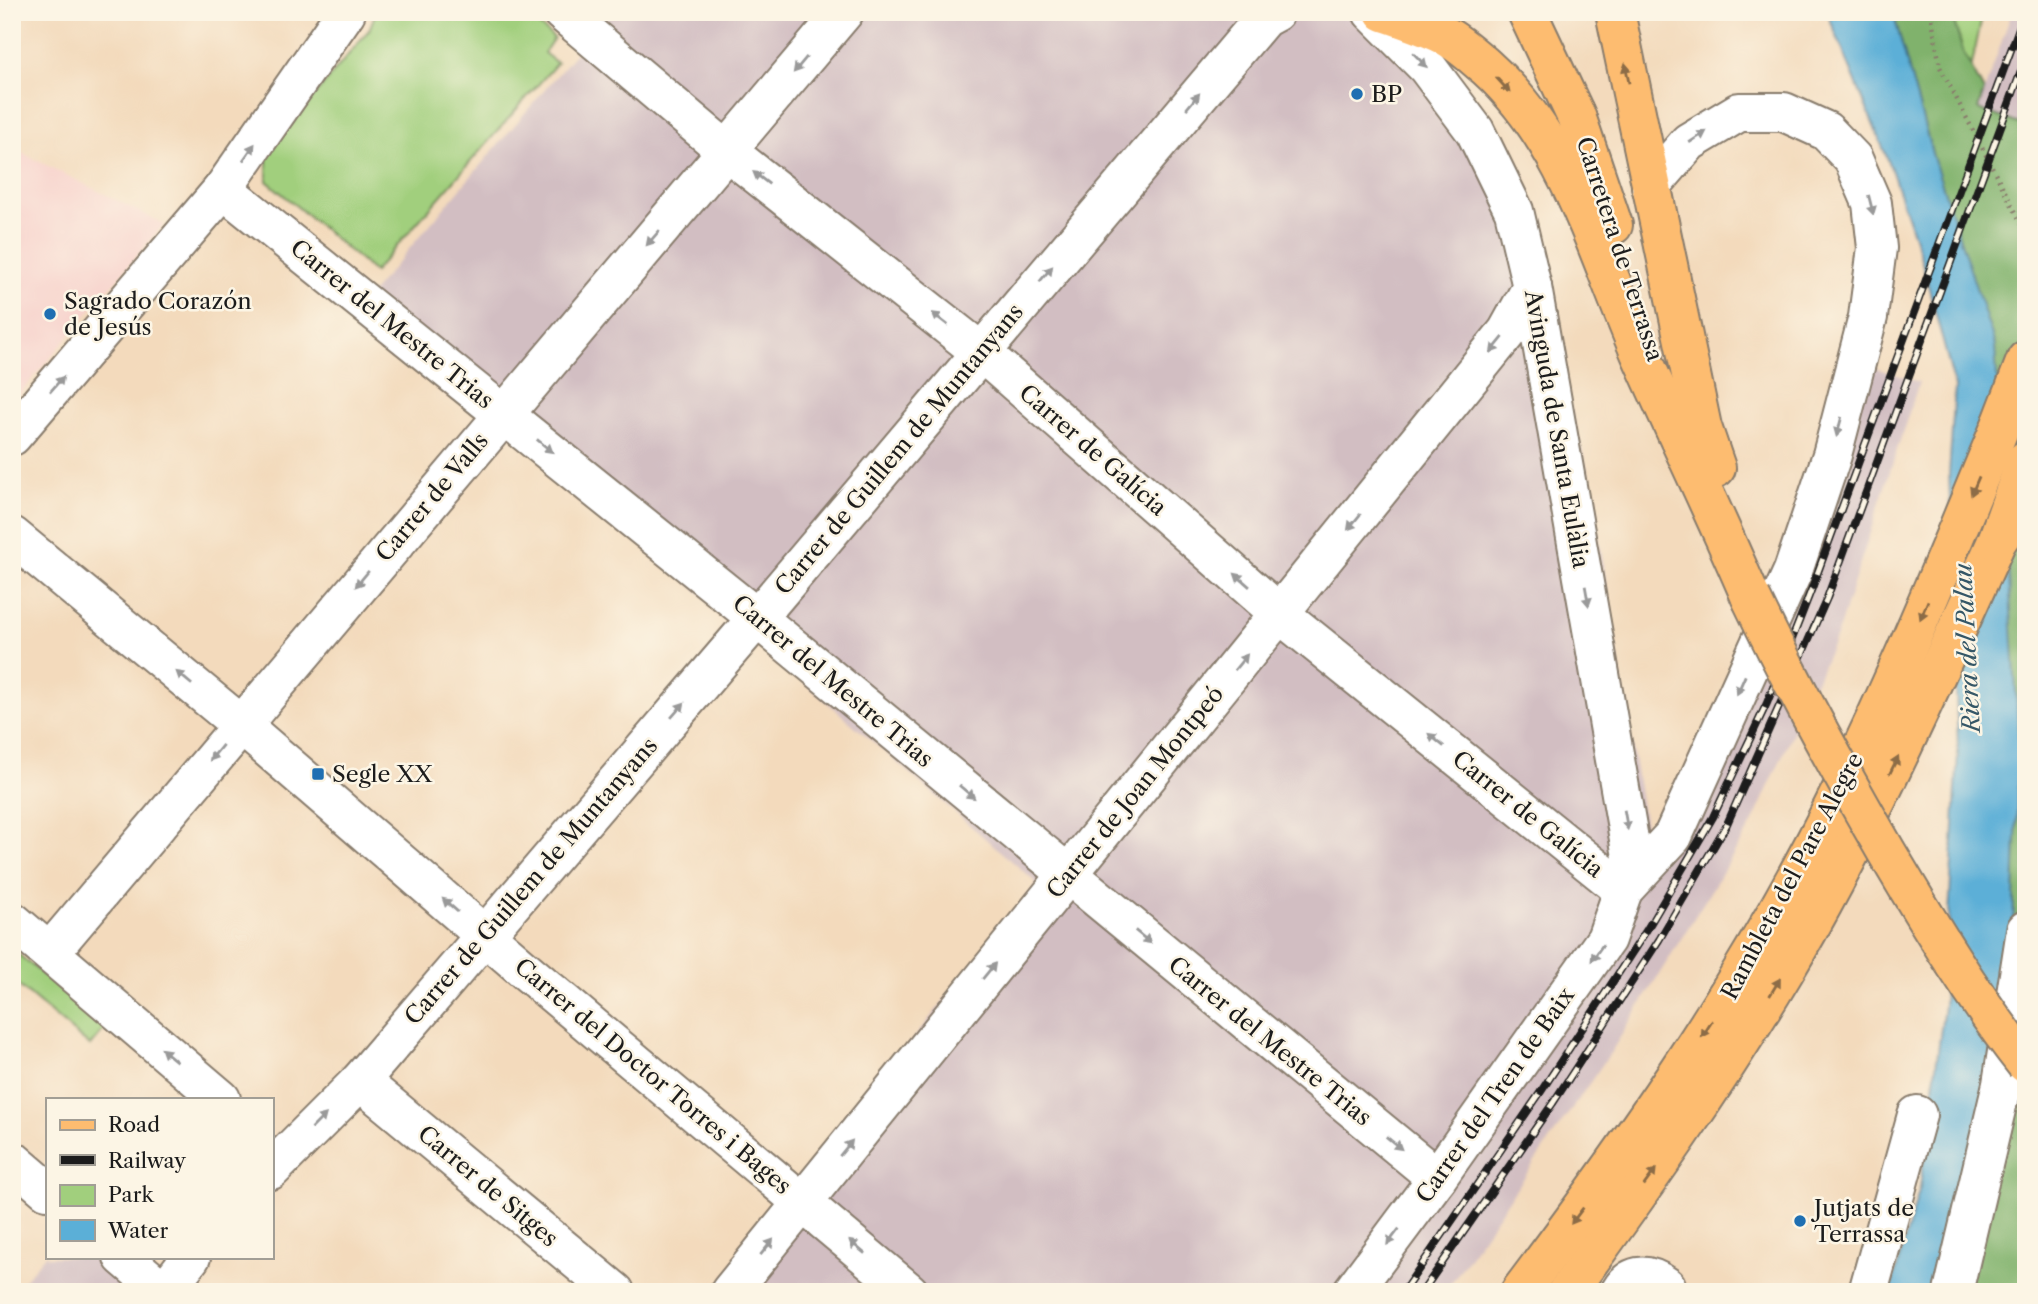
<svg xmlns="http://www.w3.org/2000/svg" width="2038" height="1304" font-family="'Libre Caslon Text',serif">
<rect width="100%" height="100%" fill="#fcf5e5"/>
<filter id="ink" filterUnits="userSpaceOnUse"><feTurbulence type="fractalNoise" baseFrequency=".0143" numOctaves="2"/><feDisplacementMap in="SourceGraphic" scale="14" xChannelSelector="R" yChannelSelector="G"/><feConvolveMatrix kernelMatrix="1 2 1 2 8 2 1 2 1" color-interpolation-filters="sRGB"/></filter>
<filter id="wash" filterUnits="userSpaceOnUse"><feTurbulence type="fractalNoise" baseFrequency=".00686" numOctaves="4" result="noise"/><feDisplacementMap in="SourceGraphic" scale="28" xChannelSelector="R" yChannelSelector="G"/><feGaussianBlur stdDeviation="1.57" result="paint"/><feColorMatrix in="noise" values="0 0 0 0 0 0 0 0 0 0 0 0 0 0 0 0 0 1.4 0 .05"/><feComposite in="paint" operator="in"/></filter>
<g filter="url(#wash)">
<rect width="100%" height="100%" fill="#f3dabc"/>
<!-- built -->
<polygon fill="#f7d0cb" points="12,148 164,224 12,403"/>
<!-- industrial -->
<g fill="#d2bec2">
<polygon points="611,12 1361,12 1509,168 1590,481 1647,839 1671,855 1869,366 1919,382 1837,634 1751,826 1611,1052 1445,1292 713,1292 1037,883 363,303"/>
<polygon points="2012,12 2026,12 2026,107 2019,125 1978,109"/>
<polygon points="47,1253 47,1257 91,1257 132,1292 14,1292"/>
</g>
<!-- green -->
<g fill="#a1cf7d" stroke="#5e764c" stroke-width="2">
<polygon points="376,12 524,12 554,38 544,53 557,63 374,272 267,181 267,152 369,30"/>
<polygon points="1948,12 1983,12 1967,89"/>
<polygon points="12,949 106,1027 90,1046 12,980"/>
</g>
<!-- forest -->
<polygon fill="#80b26c" stroke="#4e6744" stroke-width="2" points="1893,12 1951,12 1964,54 1984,91 1978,109 2019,124 2026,107 2026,1292 1939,1292 2013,928 2019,743 2011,626 1933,157"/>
<!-- water -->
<polygon fill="#5bafd7" stroke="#3c667a" stroke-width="2" points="1827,12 1893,12 1933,157 1995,345 2019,743 2013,928 1970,1171 1939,1292 1890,1292 1920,1187 1944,1006 1958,752 1949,474 1955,387 1919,251 1888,160"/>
</g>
<g filter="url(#ink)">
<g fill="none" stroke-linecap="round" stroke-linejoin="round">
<defs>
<g id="minor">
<polyline points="562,12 727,151 981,352 1280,614 1623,890"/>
<polyline points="223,189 757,618 1437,1178"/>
<polyline points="12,436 223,189 346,12"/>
<polyline points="12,536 240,724 525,970 909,1292"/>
<polyline points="1624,889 1673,836 1793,571 1832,455 1868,317 1877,248 1872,203 1853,159 1826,131 1784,112 1739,112 1689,142 1651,186"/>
<polyline points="12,921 221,1099"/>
<polyline points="50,952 844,12"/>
<polyline points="360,1081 615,1292"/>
<polyline points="12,1160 47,1190"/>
<polyline points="271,1170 360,1081 757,618 1264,18 1275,12"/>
<polyline points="123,1257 164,1292 191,1257"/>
<polyline points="730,1292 1507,332 1532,287"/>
<polyline points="1352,1292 1437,1178 1606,939 1633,862 1532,287 1514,211 1475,131 1427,67 1372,12"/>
<path d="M1620,1292C1632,1271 1649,1274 1666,1286V1292"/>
<polyline points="1868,1292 1917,1115"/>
<polyline points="1953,1292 2002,1084 2026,930"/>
</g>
<g id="major">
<path d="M1384,12C1404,19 1425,26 1444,35C1459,43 1473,56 1486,67C1570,143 1597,255 1641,355C1677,436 1716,516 1751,598"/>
<polyline points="1527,12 1576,116 1613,225"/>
<polyline points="1615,12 1702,427 1716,468"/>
<path d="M1520,1292C1629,1147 1732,1001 1816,840C1886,706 1943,565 2001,425"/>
<path d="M1567,1292C1643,1188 1718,1083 1784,972C1866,834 1931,687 1997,541L2016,514"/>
</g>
<g id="highway">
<polyline points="2001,425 2026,360"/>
<polyline points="1997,541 2026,460"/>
</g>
</defs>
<!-- minor casing -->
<use href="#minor" stroke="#887b6c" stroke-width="42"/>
<!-- major casing -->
<use href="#major" stroke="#887b6c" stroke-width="42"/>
<!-- highway casing -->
<use href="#highway" stroke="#887b6c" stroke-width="42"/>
<!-- path -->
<polyline stroke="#887b6c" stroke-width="4.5" stroke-dasharray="2 5" stroke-linecap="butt" points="1931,12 1940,67 2026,232"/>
<!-- minor -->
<use href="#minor" stroke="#fff" stroke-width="38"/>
<!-- major -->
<use href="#major" stroke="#fdbc70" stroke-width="38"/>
<!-- highway -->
<use href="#highway" stroke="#fdbc70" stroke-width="38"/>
<defs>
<g id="rail">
<polyline points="1403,1292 1540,1093 1646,931 1713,817 1767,703 1812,588 2025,12"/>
<polyline points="1422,1292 1553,1103 1659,940 1727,824 1827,598 2026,58"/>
</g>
</defs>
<!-- rail casing -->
<use href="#rail" stroke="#1c1c1c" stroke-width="8"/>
<!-- rail -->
<use href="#rail" stroke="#fcf5e5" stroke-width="5" stroke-dasharray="16" stroke-linecap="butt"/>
<defs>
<path id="major-bridge" d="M1751,598C1792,684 1838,768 1886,851C1929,924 1973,997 2026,1064"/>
</defs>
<!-- major-bridge casing -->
<use href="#major-bridge" stroke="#887b6c" stroke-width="42" stroke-linecap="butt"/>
<!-- major-bridge -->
<use href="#major-bridge" stroke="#fdbc70" stroke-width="38"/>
</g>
<!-- one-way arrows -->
<defs><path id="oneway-solid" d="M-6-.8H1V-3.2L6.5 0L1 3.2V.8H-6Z" transform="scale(1.75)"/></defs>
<g fill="#999">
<use href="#oneway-solid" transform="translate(1420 60) rotate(46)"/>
<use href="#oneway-solid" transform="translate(800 65) rotate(130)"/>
<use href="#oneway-solid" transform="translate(1193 101) rotate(-50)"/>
<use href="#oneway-solid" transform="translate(1698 137) rotate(-33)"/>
<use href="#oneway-solid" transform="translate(249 152) rotate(-55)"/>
<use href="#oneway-solid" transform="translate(761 178) rotate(-142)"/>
<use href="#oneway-solid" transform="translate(1871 205) rotate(76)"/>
<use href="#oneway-solid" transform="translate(653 238) rotate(131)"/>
<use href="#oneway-solid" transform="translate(1046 274) rotate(-50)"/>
<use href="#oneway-solid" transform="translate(940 319) rotate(-142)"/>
<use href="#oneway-solid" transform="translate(1497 345) rotate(129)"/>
<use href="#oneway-solid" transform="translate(57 384) rotate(-49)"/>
<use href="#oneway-solid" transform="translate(1839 427) rotate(105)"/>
<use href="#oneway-solid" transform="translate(545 446) rotate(39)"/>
<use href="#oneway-solid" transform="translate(1354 522) rotate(129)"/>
<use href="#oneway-solid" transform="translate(362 579) rotate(130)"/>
<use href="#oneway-solid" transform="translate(1242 580) rotate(-139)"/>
<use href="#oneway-solid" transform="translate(1587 596) rotate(80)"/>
<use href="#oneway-solid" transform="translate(1241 662) rotate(-51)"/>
<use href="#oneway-solid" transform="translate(184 678) rotate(-140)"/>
<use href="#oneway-solid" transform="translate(1741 685) rotate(114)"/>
<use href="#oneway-solid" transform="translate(678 710) rotate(-49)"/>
<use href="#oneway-solid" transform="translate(1436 740) rotate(-141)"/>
<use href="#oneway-solid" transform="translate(216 753) rotate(129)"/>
<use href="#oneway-solid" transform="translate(967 792) rotate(40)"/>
<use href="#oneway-solid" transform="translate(1626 820) rotate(80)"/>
<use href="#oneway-solid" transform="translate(450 905) rotate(-139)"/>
<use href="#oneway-solid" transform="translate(1143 937) rotate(39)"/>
<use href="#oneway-solid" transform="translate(1597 953) rotate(125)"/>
<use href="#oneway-solid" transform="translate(989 971) rotate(-51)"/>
<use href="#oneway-solid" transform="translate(169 1055) rotate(-140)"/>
<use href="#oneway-solid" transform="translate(319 1121) rotate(-45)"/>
<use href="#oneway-solid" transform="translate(1394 1143) rotate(39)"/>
<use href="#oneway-solid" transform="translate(846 1148) rotate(-51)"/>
<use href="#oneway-solid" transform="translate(1393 1237) rotate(127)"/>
<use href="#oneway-solid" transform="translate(767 1247) rotate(-51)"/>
<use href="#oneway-solid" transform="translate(857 1247) rotate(-140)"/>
</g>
<g fill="#8c6c46">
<use href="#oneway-solid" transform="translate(1627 73) rotate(-101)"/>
<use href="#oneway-solid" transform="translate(1503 85) rotate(48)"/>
<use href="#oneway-solid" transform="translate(1975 486) rotate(113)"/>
<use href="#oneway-solid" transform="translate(1924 610) rotate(113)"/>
<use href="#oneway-solid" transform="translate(1894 765) rotate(-64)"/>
<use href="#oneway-solid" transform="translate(1775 987) rotate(-59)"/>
<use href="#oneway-solid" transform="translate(1707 1029) rotate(123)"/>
<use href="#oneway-solid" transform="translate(1650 1177) rotate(-54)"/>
<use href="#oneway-solid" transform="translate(1577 1216) rotate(127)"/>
</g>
</g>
<!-- markers -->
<g fill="#1f6fb2" stroke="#fcf5e5" stroke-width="2.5">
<circle cx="1357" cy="94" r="7"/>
<circle cx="50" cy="314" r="7"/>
<rect x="311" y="767" width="14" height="14" rx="3.5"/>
<circle cx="1800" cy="1221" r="7"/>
</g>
<g text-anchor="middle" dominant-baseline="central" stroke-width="5" stroke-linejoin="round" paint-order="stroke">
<!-- poi labels -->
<g font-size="23" fill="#1c1c1c" stroke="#fcf5e5" text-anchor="start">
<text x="1371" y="94">BP</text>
<text x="64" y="301">Sagrado Corazón<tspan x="64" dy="26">de Jesús</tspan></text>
<text x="332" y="774">Segle XX</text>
<text x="1814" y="1208">Jutjats de<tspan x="1814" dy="26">Terrassa</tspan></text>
</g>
<!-- street labels -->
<g font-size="23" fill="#1c1c1c" stroke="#fcf5e5">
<text transform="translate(1620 249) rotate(72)">Carretera de Terrassa</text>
<text transform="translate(392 324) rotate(39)">Carrer del Mestre Trias</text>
<text transform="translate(1557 429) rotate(80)">Avinguda de Santa Eulàlia</text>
<text transform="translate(899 449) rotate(-50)">Carrer de Guillem de Muntanyans</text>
<text transform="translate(1093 450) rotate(41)">Carrer de Galícia</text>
<text transform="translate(432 497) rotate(-50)">Carrer de Valls</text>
<text transform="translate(833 681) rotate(40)">Carrer del Mestre Trias</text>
<text transform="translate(1135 792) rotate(-51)">Carrer de Joan Montpeó</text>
<text transform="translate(1528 814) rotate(39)">Carrer de Galícia</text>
<text transform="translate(1792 876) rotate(-62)">Rambleta del Pare Alegre</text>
<text transform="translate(531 881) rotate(-49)">Carrer de Guillem de Muntanyans</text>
<text transform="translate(1270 1041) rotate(39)">Carrer del Mestre Trias</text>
<text transform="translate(653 1076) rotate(40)">Carrer del Doctor Torres i Bages</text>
<text transform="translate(1495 1095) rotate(-55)">Carrer del Tren de Baix</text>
<text transform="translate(488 1186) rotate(40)">Carrer de Sitges</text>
</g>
<!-- water labels -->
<g font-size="24" font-style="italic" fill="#355767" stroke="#fcf5e5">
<text transform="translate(1967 648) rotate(-93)">Riera del Palau</text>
</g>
</g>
<!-- margin -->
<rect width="2038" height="1304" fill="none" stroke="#fcf5e5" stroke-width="42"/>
<!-- legend -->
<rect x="46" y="1098" width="228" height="161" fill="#fcf5e5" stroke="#a29e95" stroke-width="2"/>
<rect x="60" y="1120" width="35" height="10" fill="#fdbc70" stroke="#a29e95" stroke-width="2"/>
<text x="108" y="1132" font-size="21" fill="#1c1c1c">Road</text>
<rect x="60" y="1155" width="35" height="10" fill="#1c1c1c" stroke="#a29e95" stroke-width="2"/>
<text x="108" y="1168" font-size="21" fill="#1c1c1c">Railway</text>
<rect x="60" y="1185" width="35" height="21" fill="#a1cf7d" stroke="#a29e95" stroke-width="2"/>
<text x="108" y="1202" font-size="21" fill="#1c1c1c">Park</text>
<rect x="60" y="1220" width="35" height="21" fill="#5bafd7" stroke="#a29e95" stroke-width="2"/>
<text x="108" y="1238" font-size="21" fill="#1c1c1c">Water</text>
</svg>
